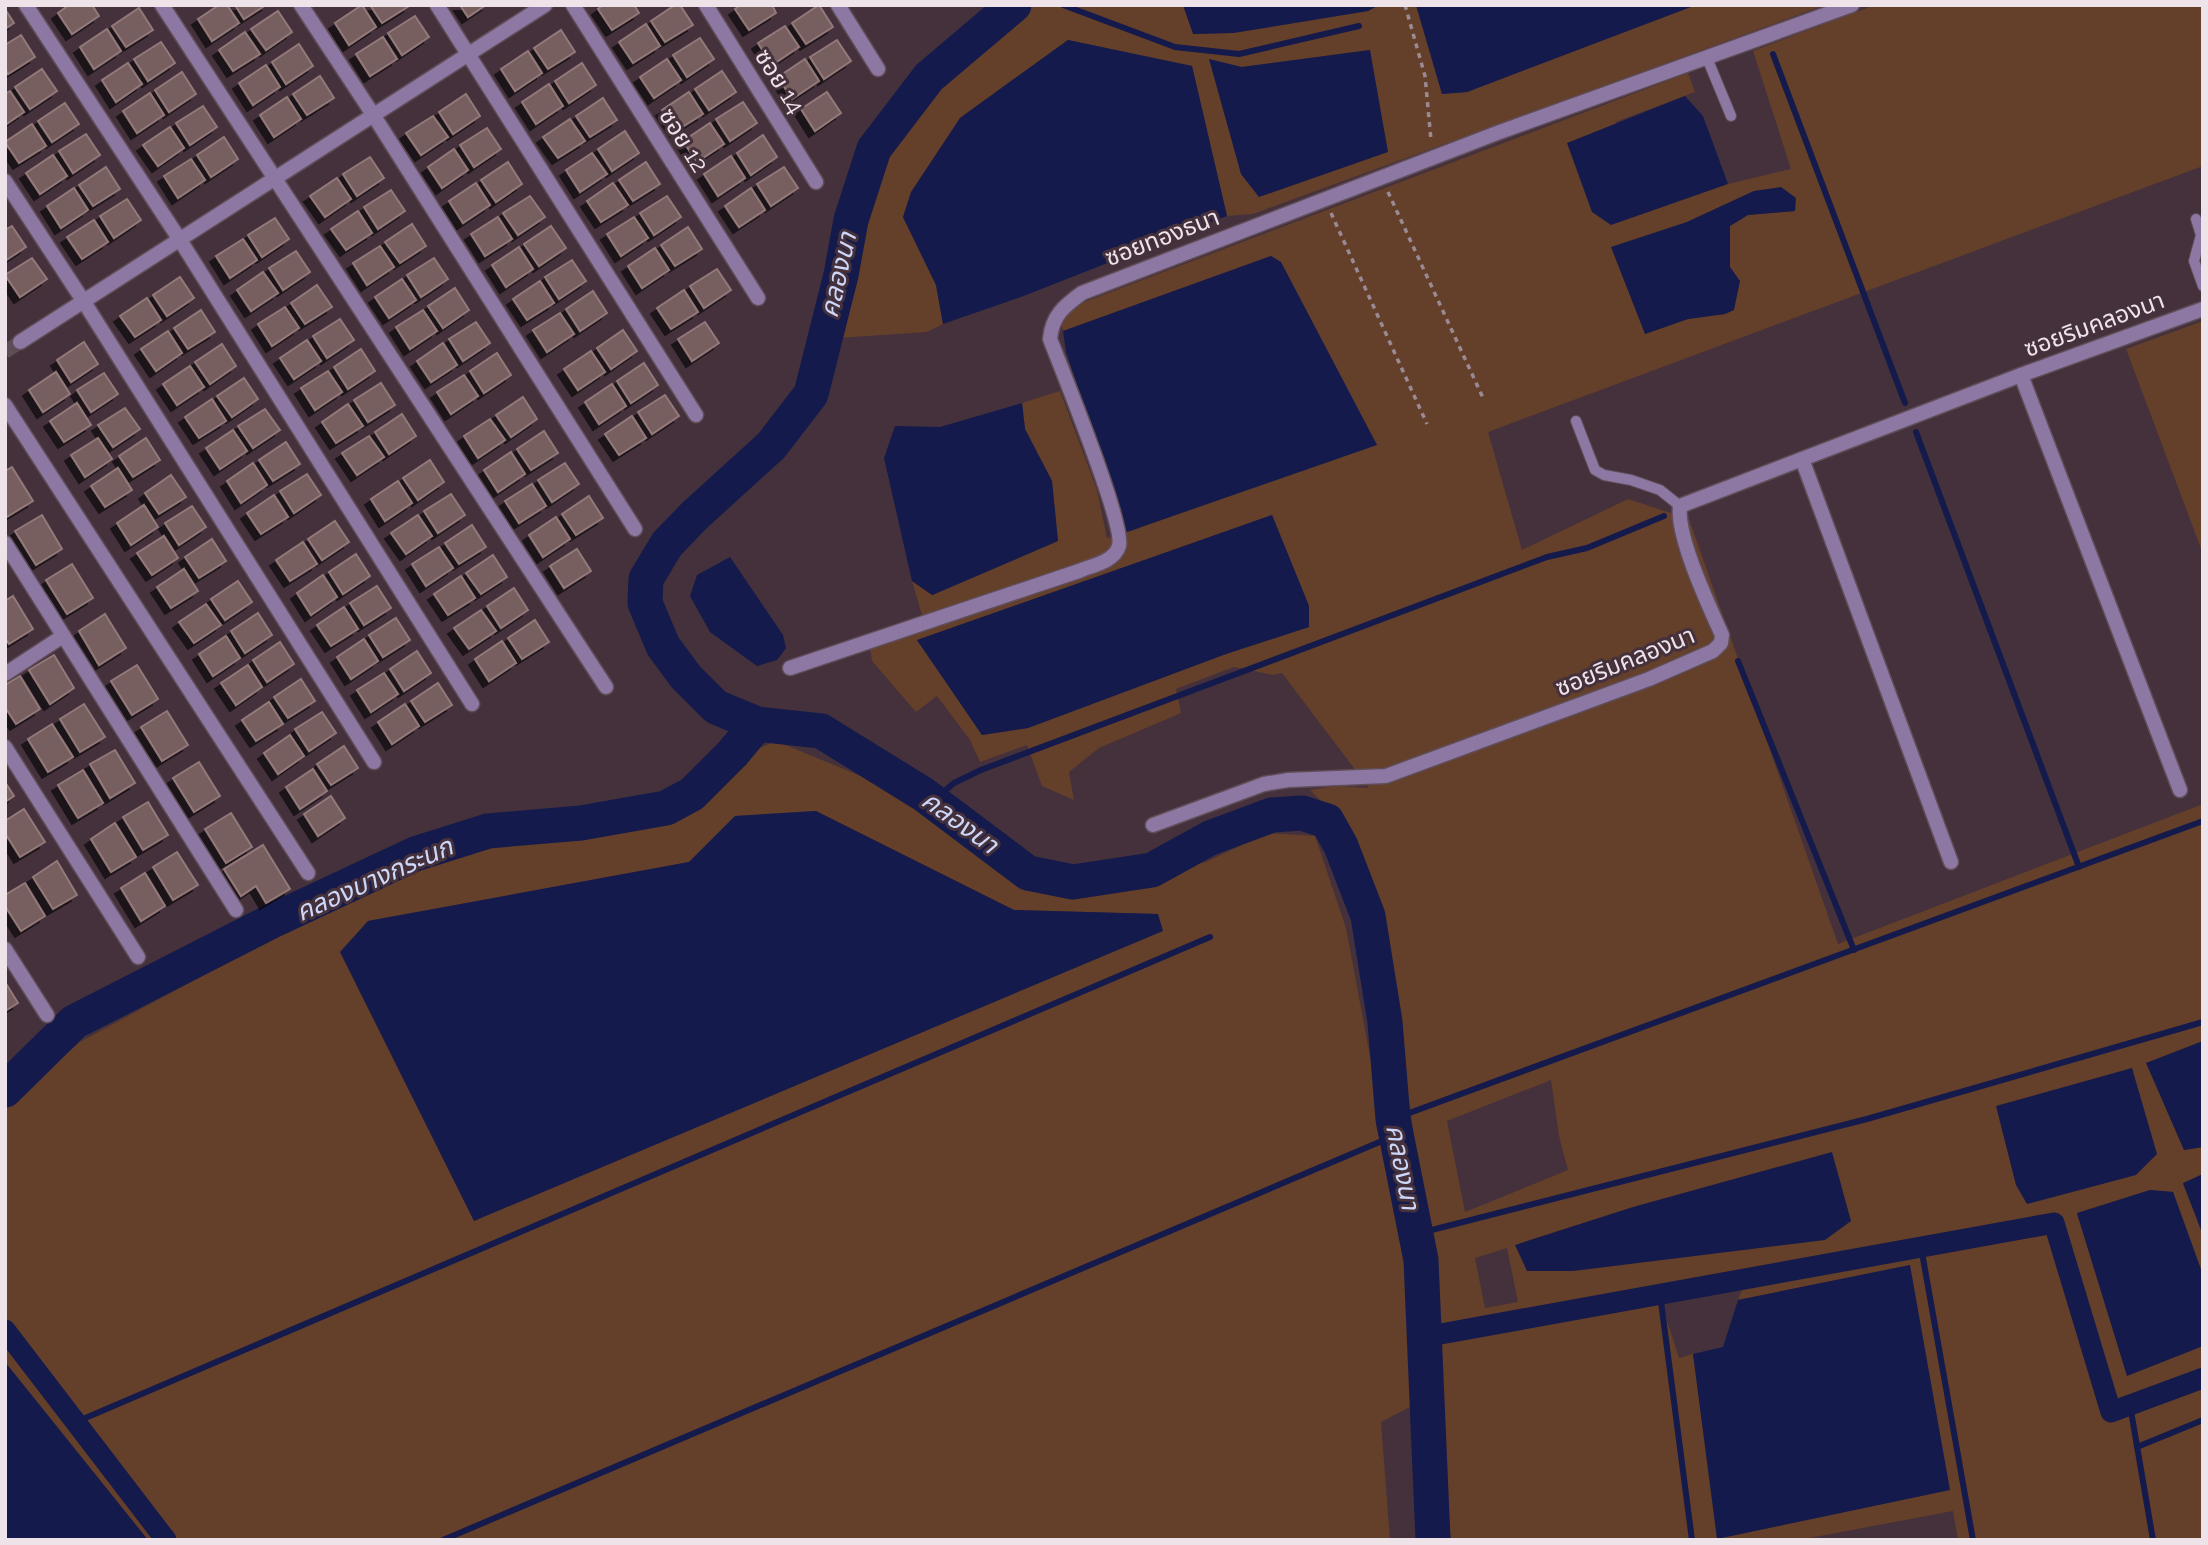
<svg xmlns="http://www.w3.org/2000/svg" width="2208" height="1545" font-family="Raleway,'Noto Sans Thai',sans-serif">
<defs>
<filter id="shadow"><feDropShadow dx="-6" dy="6" stdDeviation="0" flood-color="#0009"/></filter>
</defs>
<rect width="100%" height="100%" fill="#44313c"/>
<!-- green -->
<g fill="#643f2a" fill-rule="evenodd">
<path d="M1030,5H1183L1194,34L1233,33L1368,11L1379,5H1416L1442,94L1467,92L1696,5H1825L1253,214L1227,216L1192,66L1068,40L960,118L903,217L936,285L943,324L927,332L838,338L849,279L885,147L907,118L938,86L1023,17ZM1370,50L1259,197L1242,67Z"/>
<path d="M1875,5H2203V166L1488,432L1522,550L1628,499L1689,519L1838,944L2203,804V1041L2147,1063L2184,1150L2203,1147V1174L2183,1184L2203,1235V1275L2173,1192L2150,1190L2077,1214L2127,1375L2203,1346V1540H1958L1953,1511L1799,1540H1451L1411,1112L1373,893L1349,835L1328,808L1310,790L1337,786L1369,788L1282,673L1273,675L1234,667L1176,689L1181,713L1099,748L1069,772L1074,800L1042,786L1027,745L980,762L970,740L937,696L916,712L872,661L868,634L922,615L912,581L933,595L1058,541L1052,481L1025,429L1022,403L1060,391L1097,490L1107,538L1140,528L1271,256L1063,331L1061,322L1079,304L1688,73L1695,92L1615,122L1728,184L1791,169L1753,51ZM1754,191L1794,211L1748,215L1730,225V267L1725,314L1688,319L1645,334L1687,222ZM1272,515L1309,606V627L1226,654L1028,728L982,735L917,640ZM1551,1080L1559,1136L1568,1170L1465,1212L1447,1121ZM1507,1248L1518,1302L1485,1308L1475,1258ZM1910,1265L1718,1539L1693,1354L1679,1358L1661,1302L1744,1285L1738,1300Z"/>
<polygon points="2203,321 2203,554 2126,349"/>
<path d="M776,741L880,784L1013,871L1103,888L1206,862L1267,833L1315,836L1346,928L1413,1286L1410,1407L1381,1422L1390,1540H148L5,1362V1107L80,1042L276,936L443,854L602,825L678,816L748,753ZM816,811L1014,910L1158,914L368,921L689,862L735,816Z"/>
</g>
<!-- water -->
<g fill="#141a4b">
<polygon points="1183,5 1379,5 1368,11 1233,33 1193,34"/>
<polygon points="1416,5 1696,5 1467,92 1442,94"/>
<polygon points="1068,40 1192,66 1227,216 1021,297 943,324 936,285 903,217 911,192 960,118"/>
<polygon points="1370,50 1388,152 1259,197 1241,174 1209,59 1242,67"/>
<polygon points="1685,96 1703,116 1728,184 1611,225 1592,212 1567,143"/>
<polygon points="1781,187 1796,198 1795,211 1748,215 1730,226 1730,267 1740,281 1734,310 1725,314 1688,319 1645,334 1611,247 1687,222 1754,191"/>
<polygon points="1271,256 1281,262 1377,445 1127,532 1066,352 1063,331"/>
<polygon points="1022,403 1025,429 1052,481 1058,541 932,595 912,581 884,458 895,426 940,427"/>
<polygon points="1272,515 1309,606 1309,627 1226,654 1028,728 982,735 917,640"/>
<polygon points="730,557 783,635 786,648 777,660 757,666 710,632 690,596 697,575"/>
<polygon points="816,811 1014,910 1158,914 1163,931 474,1221 340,952 368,921 689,862 735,816"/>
<polygon points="2203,1041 2203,1147 2184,1150 2146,1063"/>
<polygon points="2132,1068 2157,1154 2136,1175 2027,1204 2016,1185 1996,1106"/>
<polygon points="1832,1152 1851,1221 1825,1240 1573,1271 1527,1271 1515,1245 1633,1207"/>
<polygon points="2203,1174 2203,1235 2183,1183"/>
<polygon points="2150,1190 2173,1192 2203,1275 2203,1346 2127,1376 2077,1213"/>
<polygon points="1910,1265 1950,1490 1717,1539 1693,1354 1723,1347 1738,1300"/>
<polygon points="5,1362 148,1540 5,1540"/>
</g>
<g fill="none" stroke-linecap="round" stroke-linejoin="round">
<!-- stream -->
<g stroke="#141a4b" stroke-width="6">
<polyline points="1063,5 1175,47 1239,54 1359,26"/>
<polyline points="1773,54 1905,403"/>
<polyline points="1916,432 2079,867"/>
<polyline points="1738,661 1854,950"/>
<polyline points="933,801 954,783 981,770 1547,557 1587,548 1664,516"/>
<polyline points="1393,1119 2203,821"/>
<polyline points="1416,1234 1867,1119 2203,1022"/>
<polyline points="1921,1247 1973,1540"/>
<polyline points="1660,1294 1692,1540"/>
<polyline points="2130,1405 2153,1540"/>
<polyline points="76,1422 1210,937"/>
<polyline points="2137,1447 2203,1420"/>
<polyline points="443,1540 1396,1135"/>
</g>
<!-- canal -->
<g stroke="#141a4b" stroke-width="21">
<polyline points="5,1330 166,1540"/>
<polyline points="1424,1337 2054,1223 2111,1412 2203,1378"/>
</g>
<!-- river -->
<g stroke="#141a4b" stroke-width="35">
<polyline points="1014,5 929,77 874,149 851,220 841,275 811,394 771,446 694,516 667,544 646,579 645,603 663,646 686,677 716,707 757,724 821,731 923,794 1028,873 1073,882 1152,870 1210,838 1272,815 1302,813 1327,821 1341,846 1368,916 1385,1022 1393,1119 1421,1260 1433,1540"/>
<polyline points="5,1090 74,1022 272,921 415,854 488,831 581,823 666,808 692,794 733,753 757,724"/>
</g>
</g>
<!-- building -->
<g fill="#775e5f" stroke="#937979" stroke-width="2" filter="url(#shadow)">
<polygon points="69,5 92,5 99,16 72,34 58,13"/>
<polygon points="219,5 227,5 239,23 212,41 198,19"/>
<polygon points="235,5 266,5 244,19"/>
<polygon points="362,5 376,27 349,45 335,23"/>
<polygon points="370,5 408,5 409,6 382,23"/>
<polygon points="460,5 486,5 468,17"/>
<polygon points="603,5 634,5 639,13 612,30 598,9"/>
<polygon points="675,5 680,5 693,25 665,42 651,21"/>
<polygon points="741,5 772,5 776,13 749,30 735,9"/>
<polygon points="819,5 833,27 806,44 792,23"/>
<polygon points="139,8 153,30 126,47 112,26"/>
<polygon points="5,9 14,23 5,29"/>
<polygon points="278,11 292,32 266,50 251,29"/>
<polygon points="415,16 429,37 402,55 388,33"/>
<polygon points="646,24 660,46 633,63 619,42"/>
<polygon points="785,26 799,47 772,65 758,43"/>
<polygon points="107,29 121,51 94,69 80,47"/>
<polygon points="561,30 575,52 548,69 534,48"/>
<polygon points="245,32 260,54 233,71 219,50"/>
<polygon points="21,35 35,57 8,74 5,69 5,45"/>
<polygon points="383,37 397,59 370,76 356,54"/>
<polygon points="700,38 714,59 687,77 673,55"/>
<polygon points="837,40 851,61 824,79 810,57"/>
<polygon points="161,42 175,63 148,81 134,59"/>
<polygon points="299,44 313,66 286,84 272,62"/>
<polygon points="528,51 542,73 515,91 501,69"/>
<polygon points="667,59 681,80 654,98 640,77"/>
<polygon points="805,59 819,81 792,99 778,77"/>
<polygon points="128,63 142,84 116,102 102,80"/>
<polygon points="582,63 596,85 569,103 555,81"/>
<polygon points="266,65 280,87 253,105 239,83"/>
<polygon points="42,69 57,91 30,109 15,87"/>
<polygon points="722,71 736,92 709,110 695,89"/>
<polygon points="182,72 196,94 169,112 155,90"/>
<polygon points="320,76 334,98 307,115 293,94"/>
<polygon points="549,84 563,106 536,124 522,102"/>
<polygon points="10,91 24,112 5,125 5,94"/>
<polygon points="689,92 703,114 676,131 662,110"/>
<polygon points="827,92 841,113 815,131 801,109"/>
<polygon points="150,93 164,115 137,133 123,111"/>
<polygon points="466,94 480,116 453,134 439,112"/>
<polygon points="287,97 301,119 274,137 260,115"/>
<polygon points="603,98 617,120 590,137 576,116"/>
<polygon points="743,102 757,123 730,141 716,119"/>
<polygon points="65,103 79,124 52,142 38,121"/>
<polygon points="203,106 217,127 190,145 176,123"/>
<polygon points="433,116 448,137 421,155 406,133"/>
<polygon points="570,119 585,141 558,158 543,137"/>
<polygon points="710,123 724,144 697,162 683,141"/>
<polygon points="32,124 46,146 19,163 5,142"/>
<polygon points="170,127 184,148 158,166 143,145"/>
<polygon points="487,128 501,149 474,167 460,145"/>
<polygon points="625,131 639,153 612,171 598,149"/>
<polygon points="86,134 100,155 73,173 59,151"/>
<polygon points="763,135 777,157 751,175 737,153"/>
<polygon points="224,137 238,159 211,177 197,155"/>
<polygon points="454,149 468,170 442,188 428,167"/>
<polygon points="592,153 607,174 580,192 566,170"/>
<polygon points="53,155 67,176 40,194 26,173"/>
<polygon points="731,156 745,178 718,196 704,174"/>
<polygon points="370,157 384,178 357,196 343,174"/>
<polygon points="191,159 205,180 178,198 164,176"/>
<polygon points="508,162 522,184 496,202 481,180"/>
<polygon points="646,162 660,184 633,201 619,180"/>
<polygon points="106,167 120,189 93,206 79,185"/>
<polygon points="784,167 798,188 771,206 757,184"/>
<polygon points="337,178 351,199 325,217 310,196"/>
<polygon points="476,183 490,205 463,223 449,201"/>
<polygon points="613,183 628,205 601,222 587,201"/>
<polygon points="74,188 88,210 61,228 47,206"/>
<polygon points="751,188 765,210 739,227 725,206"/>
<polygon points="391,190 405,211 378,229 364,207"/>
<polygon points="530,196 545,217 518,235 503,213"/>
<polygon points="667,196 681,217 654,235 640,213"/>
<polygon points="127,199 141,220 114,238 100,216"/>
<polygon points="358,211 372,233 346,250 331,229"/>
<polygon points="498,217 512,239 485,256 471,234"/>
<polygon points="634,217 648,238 621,256 607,234"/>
<polygon points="275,218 289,239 262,257 248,235"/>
<polygon points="94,220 108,242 82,259 67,237"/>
<polygon points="412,224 426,246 400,263 385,242"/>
<polygon points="12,226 26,247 5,261 5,230"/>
<polygon points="551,226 566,248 539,266 524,244"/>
<polygon points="688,227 702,249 675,266 661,245"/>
<polygon points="243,239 257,260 230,278 216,256"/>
<polygon points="380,246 394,267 367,285 353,263"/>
<polygon points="519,247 533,269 506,287 492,265"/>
<polygon points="655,248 669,270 642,288 628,266"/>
<polygon points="296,251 310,272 283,290 269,268"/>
<polygon points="32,258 47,279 20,297 5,275"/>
<polygon points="434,258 448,279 421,297 407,275"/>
<polygon points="572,260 586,281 559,299 545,277"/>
<polygon points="717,269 731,290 704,308 690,286"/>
<polygon points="263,272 278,293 251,311 237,290"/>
<polygon points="180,277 194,298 167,316 153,295"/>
<polygon points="402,279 416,300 389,318 375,297"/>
<polygon points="540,281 554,303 527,320 513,299"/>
<polygon points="317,285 332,307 305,324 291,303"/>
<polygon points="455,288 469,310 443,328 428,306"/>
<polygon points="684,290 698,312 671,329 657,308"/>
<polygon points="593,291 607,313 580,331 566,309"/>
<polygon points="147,298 161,320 135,337 120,316"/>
<polygon points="285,307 299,328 272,346 258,324"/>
<polygon points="201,310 215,332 188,349 174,328"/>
<polygon points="423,310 437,331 410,349 396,327"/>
<polygon points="560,313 574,334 547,352 533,330"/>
<polygon points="340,319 354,340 327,358 313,336"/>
<polygon points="476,322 490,343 463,361 449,339"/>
<polygon points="705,322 719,343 692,361 678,339"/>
<polygon points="623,330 637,351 611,369 597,348"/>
<polygon points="168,331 182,353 156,371 141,349"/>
<polygon points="307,340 321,361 294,379 280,358"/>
<polygon points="84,342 98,364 71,382 57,360"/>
<polygon points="443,343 457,365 431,382 417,361"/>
<polygon points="222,344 236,366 210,384 195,362"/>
<polygon points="361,349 375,371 348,389 334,367"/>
<polygon points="591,351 605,372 578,390 564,369"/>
<polygon points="497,353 511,375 484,393 470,371"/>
<polygon points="644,363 658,385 631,403 617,381"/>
<polygon points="190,366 204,387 177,405 163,384"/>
<polygon points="328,371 342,392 315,410 301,388"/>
<polygon points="56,372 70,394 43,412 29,390"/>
<polygon points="104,373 118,394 91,412 77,390"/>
<polygon points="464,375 478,396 451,414 437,392"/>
<polygon points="244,378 258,399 232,417 217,396"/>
<polygon points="381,383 395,405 368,422 354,400"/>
<polygon points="612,384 626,406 599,424 585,402"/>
<polygon points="665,395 679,416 652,434 638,412"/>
<polygon points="523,397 537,419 511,437 496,415"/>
<polygon points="212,399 226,421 199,438 185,417"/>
<polygon points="77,403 91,425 64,442 50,421"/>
<polygon points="348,404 363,426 336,443 322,422"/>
<polygon points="125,408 140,429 113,447 98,425"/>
<polygon points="265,409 280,430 253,448 238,426"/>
<polygon points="402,414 416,436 389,454 375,432"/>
<polygon points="632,416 646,438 619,455 605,434"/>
<polygon points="490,419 505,440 478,458 464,436"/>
<polygon points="233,430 247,451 220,469 206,448"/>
<polygon points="544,431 558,453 531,470 517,449"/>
<polygon points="369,436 384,457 357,475 342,453"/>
<polygon points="98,438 112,459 85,477 71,455"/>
<polygon points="146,438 160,460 133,477 119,456"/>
<polygon points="286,442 300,464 273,481 259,460"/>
<polygon points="511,452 525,474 498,492 484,470"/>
<polygon points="430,460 444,482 418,500 403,478"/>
<polygon points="253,463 267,485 241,503 227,481"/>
<polygon points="565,463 579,484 552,502 538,480"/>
<polygon points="12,467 33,501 5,518 5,471"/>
<polygon points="118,468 132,490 105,507 91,486"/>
<polygon points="307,474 321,495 294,513 280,491"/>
<polygon points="171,475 186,497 159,514 145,493"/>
<polygon points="398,481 412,503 385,521 371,499"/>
<polygon points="532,484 546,506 519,523 505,501"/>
<polygon points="451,494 465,515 438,533 424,511"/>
<polygon points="274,495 288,517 261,534 247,513"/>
<polygon points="589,496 603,518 576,535 562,514"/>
<polygon points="144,505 158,527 131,545 117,523"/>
<polygon points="192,506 206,527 179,545 165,523"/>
<polygon points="42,515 62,549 36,565 15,531"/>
<polygon points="418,515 432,536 406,554 391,533"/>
<polygon points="556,517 570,539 543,557 529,535"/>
<polygon points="335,521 349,542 322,560 308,539"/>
<polygon points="472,525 486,547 459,564 445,543"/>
<polygon points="164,536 178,558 152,575 137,553"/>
<polygon points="212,539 226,561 199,578 185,557"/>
<polygon points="303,542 317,564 290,581 276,560"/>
<polygon points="439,547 453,568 426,586 412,564"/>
<polygon points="577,549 591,571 564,588 550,566"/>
<polygon points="356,554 370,576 343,594 329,572"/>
<polygon points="493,555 507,577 481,594 466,573"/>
<polygon points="72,564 93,598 67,614 46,580"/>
<polygon points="184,569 198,591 171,608 157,587"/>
<polygon points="323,575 337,597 311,615 297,593"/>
<polygon points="461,576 475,598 448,615 434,594"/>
<polygon points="238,581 252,602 225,620 211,599"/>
<polygon points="377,586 391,608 364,625 350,603"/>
<polygon points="514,588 528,610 501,628 487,606"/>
<polygon points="13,596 33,629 9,644 5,638 5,601"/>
<polygon points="206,604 221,625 194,643 179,622"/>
<polygon points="344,607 358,629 331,646 317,625"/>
<polygon points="481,610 496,631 469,649 454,628"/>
<polygon points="258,613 272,635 245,653 231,631"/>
<polygon points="105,614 126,648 99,665 79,631"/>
<polygon points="396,618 410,640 383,657 369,635"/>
<polygon points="535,620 549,642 522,659 508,638"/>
<polygon points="226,636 240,658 213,676 199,654"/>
<polygon points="364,639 378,661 351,679 337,657"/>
<polygon points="502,641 516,663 489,681 475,659"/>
<polygon points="280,642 294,664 267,682 253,660"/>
<polygon points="417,651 431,673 404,691 390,669"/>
<polygon points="54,655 74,688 50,704 29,670"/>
<polygon points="137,665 158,699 132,715 111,681"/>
<polygon points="248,665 262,687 236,705 221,683"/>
<polygon points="384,673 398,694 371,712 357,690"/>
<polygon points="20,676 40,709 16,724 5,707 5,685"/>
<polygon points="301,679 315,701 288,718 274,697"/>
<polygon points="438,683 452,705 425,722 411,701"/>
<polygon points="269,702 283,724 256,741 242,720"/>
<polygon points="84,704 105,737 80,752 60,719"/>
<polygon points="405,704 419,726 392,744 378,722"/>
<polygon points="167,711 188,745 162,761 141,727"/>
<polygon points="322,712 336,733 309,751 295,729"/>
<polygon points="52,724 73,757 48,772 28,739"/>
<polygon points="290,735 304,756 278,774 264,753"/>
<polygon points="344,746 358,768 331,785 317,764"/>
<polygon points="115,750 135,783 110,798 90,764"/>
<polygon points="199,762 220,796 194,812 173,778"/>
<polygon points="313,769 327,791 300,809 286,787"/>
<polygon points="83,770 103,803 78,818 58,785"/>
<polygon points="5,782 14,796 5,802"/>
<polygon points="331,796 345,818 318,836 304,814"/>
<polygon points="148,802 168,835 143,850 123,817"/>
<polygon points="24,809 45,842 20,857 5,833 5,821"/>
<polygon points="231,813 252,847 226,863 205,829"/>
<polygon points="115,823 136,857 111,872 91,839"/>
<polygon points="263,845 290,889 266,903 256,886 241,896 224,869"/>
<polygon points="177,852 198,885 173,900 153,867"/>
<polygon points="57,861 77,895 53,909 33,877"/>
<polygon points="145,873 165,906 141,921 121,888"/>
<polygon points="25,883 45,916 21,931 5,906 5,895"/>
<polygon points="5,982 18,1003 5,1011"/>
</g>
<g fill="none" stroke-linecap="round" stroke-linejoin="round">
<!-- street-tunnel -->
<polyline stroke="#5e4c56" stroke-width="14" stroke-dasharray="14 7" stroke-linecap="butt" points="5,352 20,342"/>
<defs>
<g id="lane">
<polyline points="1707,58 1731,116"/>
<polyline points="2196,219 2201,235 2194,261 2203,286"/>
<polyline points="1576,421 1595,470 1604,475 1631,480 1660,490 1680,506"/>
</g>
<g id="street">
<polyline points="26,5 180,240 472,704"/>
<polyline points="162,5 606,687"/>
<polyline points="301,5 374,116 635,529"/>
<polyline points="437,5 696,415"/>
<polyline points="573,5 758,298"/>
<polyline points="706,5 816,182"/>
<polyline points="838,5 878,69"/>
<polyline points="5,181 84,302 374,762"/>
<polyline points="20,342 545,5"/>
<polyline points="2021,375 2180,790"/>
<polyline points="5,405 308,873"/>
<polyline points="1802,459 1951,862"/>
<polyline points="5,543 236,910"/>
<path d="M790,668L1079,571C1093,565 1114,562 1119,546C1125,525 1062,370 1050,339C1052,316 1064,306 1082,293L1497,133L1852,5"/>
<polyline points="5,674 63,636"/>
<polyline points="5,747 138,957"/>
<path d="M1153,825L1264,784L1288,780L1386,776L1649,679L1713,651L1721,643L1722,635C1709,606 1676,536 1680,506L2021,375L2203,309"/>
<polyline points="5,949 47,1015"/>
</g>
</defs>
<!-- lane casing -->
<use href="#lane" stroke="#5f4d58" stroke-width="12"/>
<!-- street casing -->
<use href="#street" stroke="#5f4d58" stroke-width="17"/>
<!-- path -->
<g stroke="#9a8a93" stroke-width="3.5" stroke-dasharray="5 5" stroke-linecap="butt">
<polyline points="1405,5 1425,76 1431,140"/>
<polyline points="1388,192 1484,400"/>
<polyline points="1331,213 1427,424"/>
</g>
<!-- lane -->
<use href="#lane" stroke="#8d78a3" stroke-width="10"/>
<!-- street -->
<use href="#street" stroke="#8d78a3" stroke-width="14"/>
</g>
<g text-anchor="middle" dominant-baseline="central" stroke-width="6" stroke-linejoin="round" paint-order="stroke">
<!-- street labels -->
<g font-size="24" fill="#efe3ea" stroke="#44313c">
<text transform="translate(780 81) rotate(58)">ซอย 14</text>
<text transform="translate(684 140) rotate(58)">ซอย 12</text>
<text transform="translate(1162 237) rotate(-21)">ซอยทองธนา</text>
<text transform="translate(2094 324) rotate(-20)">ซอยริมคลองนา</text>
<text transform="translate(1625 661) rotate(-22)">ซอยริมคลองนา</text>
</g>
<!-- water labels -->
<g font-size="26" font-style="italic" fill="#cdd7f9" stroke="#44313c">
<text transform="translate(838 275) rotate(-77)">คลองนา</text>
<text transform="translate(960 822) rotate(36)">คลองนา</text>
<text transform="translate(374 879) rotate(-24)">คลองบางกระนก</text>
<text transform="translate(1403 1167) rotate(79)">คลองนา</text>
</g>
</g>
<!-- border -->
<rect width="2208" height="1545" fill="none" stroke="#efe3ea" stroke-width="14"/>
</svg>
